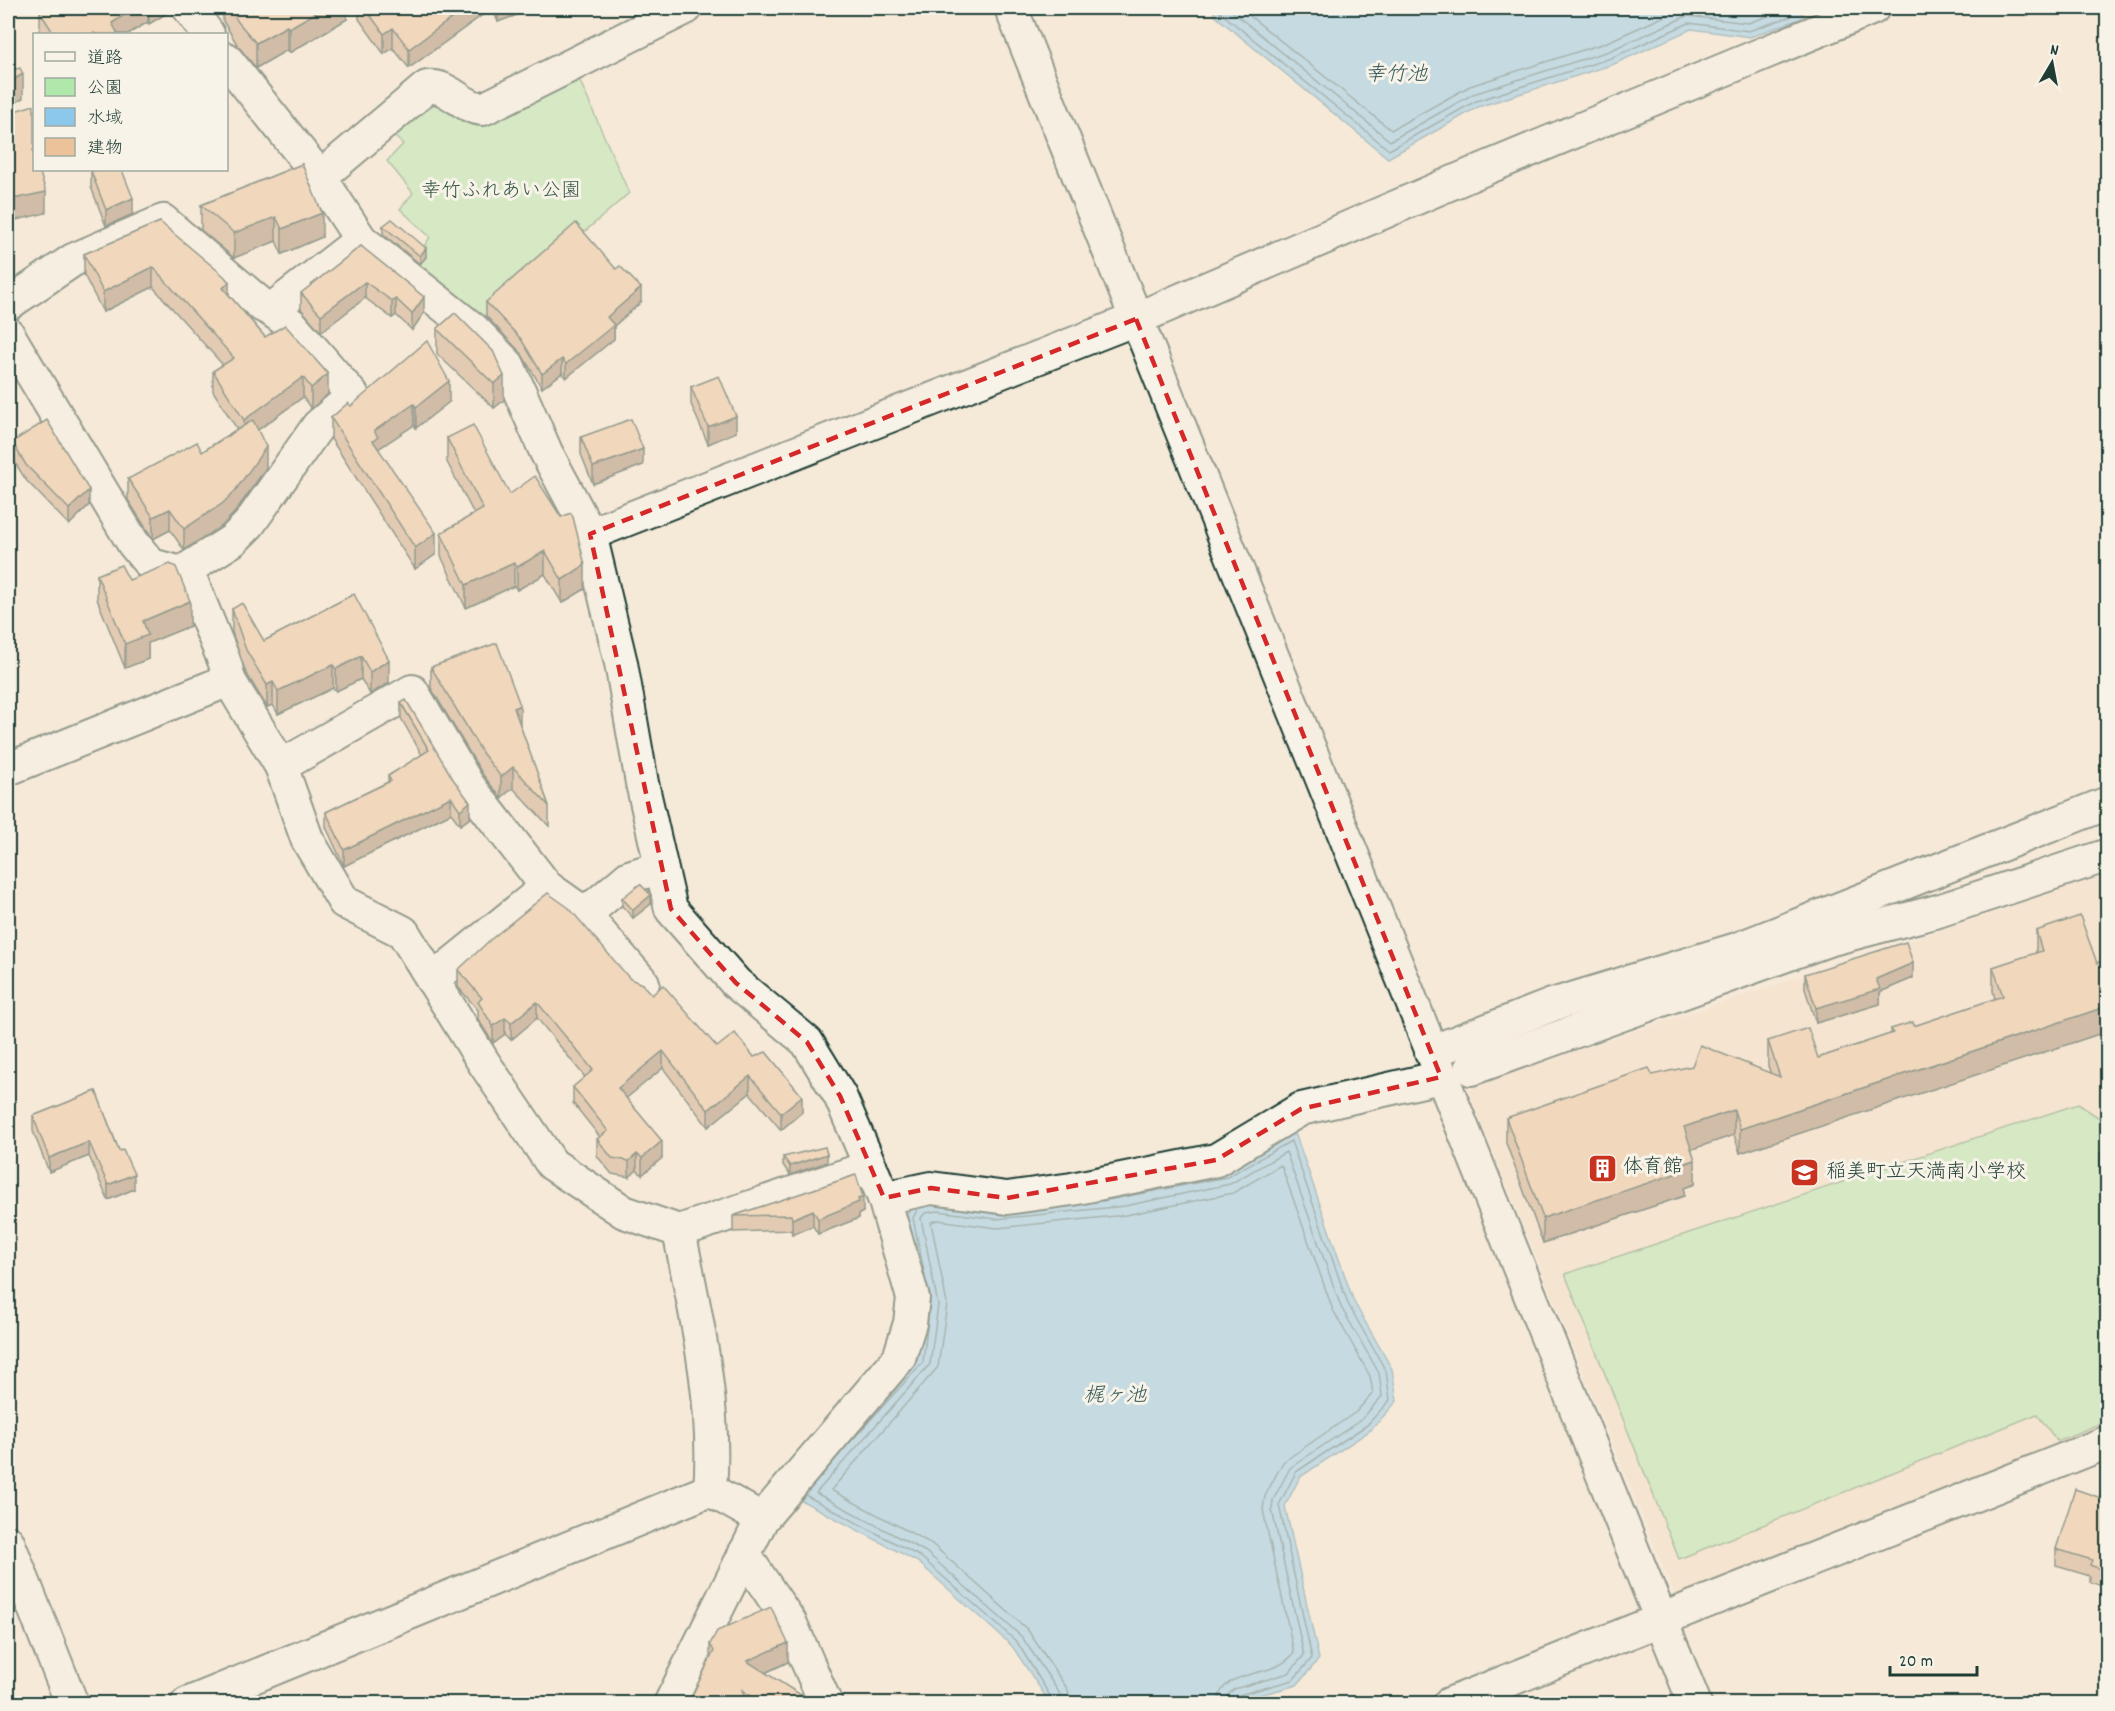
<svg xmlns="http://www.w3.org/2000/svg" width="2115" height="1711" font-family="Dekko,'Klee One',sans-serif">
<rect width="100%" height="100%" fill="#f5e9d8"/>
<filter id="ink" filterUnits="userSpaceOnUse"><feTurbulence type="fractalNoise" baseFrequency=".0167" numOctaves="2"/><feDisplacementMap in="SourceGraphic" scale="12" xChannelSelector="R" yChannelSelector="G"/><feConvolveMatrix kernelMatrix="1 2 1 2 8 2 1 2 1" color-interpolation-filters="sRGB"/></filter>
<g filter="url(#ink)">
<!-- built -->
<polygon fill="#f2ddc5" points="2107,875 2107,1431 1676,1598 1469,1092 1474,1085"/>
<!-- green -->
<g fill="#b0e7aa" stroke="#68926f" stroke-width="1.5">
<polygon points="572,63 629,193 473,329 406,276 430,237 400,209 413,193 387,161 403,144 381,125 437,85 483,109"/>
<polygon points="2078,1104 2107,1123 2107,1421 2057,1441 2037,1414 1679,1559 1565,1274"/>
</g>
<!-- water -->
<g fill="#8cc8ec" stroke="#6090a2" stroke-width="1.5">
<polygon points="1214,8 1797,8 1805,17 1750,37 1691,29 1614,64 1478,107 1388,158 1214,15"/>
<polygon points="1294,1130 1354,1302 1392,1369 1397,1401 1371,1430 1300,1477 1285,1506 1319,1659 1297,1685 1230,1703 1050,1703 1012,1646 918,1562 793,1496 917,1359 924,1305 906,1216 917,1200 995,1206"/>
</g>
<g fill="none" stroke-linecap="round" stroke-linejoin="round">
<!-- shore -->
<g stroke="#4b757e" stroke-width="1.5">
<polyline points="1220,8 1221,13 1389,150 1476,101 1611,58 1689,23 1749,31 1792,16 1793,8"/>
<polyline points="1228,8 1390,141 1473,94 1609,51 1687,16 1748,23 1783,11 1785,8"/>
<polyline points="1240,8 1391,130 1470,86 1605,43 1683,8"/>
<polyline points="1702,8 1747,14 1765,8"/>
<polyline points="1102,1201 1227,1177 1291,1141 1348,1304 1386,1371 1390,1400 1367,1425 1296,1472 1279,1505 1312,1658 1293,1680 1239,1695 1234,1704"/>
<polyline points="918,1208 913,1218 925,1276"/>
<polyline points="853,1439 923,1362 930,1302"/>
<polyline points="805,1495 921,1557 1017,1642 1055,1704"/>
<polyline points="1062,1704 1060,1694 1022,1637 926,1552 816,1493 930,1364 938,1305 921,1218 925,1213 938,1211 996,1219 1125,1206 1230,1184 1286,1152 1341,1307 1379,1373 1382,1396 1362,1419 1290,1468 1273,1500 1272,1510 1304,1655 1289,1673 1234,1689 1228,1695 1227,1704"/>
<path d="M1071,1704L1068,1690L1027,1629L932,1544L831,1490L938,1367L947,1304L931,1222L938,1220L997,1228L1126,1215L1233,1193L1281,1165L1333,1310L1370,1376L1373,1393L1356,1412L1283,1462L1265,1496L1263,1510L1294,1653C1274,1681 1219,1666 1218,1704"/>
</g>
<defs>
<g id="minor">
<polyline points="189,8 208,34"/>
<polyline points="1011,8 1695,1704"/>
<polyline points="226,59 320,177 361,240 473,329 508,365 546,452 590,534 621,663 642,783 671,909 736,983 807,1042 840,1096 884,1198 913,1298 910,1323 899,1358 762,1519 670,1704"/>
<path d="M320,177L427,87C449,84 462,108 483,109L686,8"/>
<polyline points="8,304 73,260 163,221 263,306 271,310 361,240"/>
<polyline points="8,334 133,543 151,565 181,573 191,580 225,663 229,680"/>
<polyline points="590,534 1136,319 1477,172 1873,8"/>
<polyline points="181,573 233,540 249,524 318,426 353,396 291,324 271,310"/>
<polyline points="281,766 412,691 468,785 547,887 581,911 643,983"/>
<path d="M8,769L229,680L281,766L307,839L344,902L403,932L484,1063L552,1164L624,1212L679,1231C696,1316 717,1402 710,1490"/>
<polyline points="581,911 596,905 629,877 661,867"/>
<polyline points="432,980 547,887"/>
<polyline points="1431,1052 1552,1005 1737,949 2108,803"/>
<polyline points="1471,1069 1828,940 1938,911 2108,855"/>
<polyline points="884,1198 931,1188 1007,1198 1072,1189 1216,1160 1301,1109 1441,1077"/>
<polyline points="679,1231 870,1167"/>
<polyline points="8,1542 72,1704"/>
<polyline points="744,1554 790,1622 826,1704"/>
<polyline points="187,1704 710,1490 762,1519"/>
<polyline points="1449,1704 2108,1442"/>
</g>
</defs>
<!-- minor casing -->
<use href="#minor" stroke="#1f3d34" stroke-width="36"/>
<!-- minor -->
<use href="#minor" stroke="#f7f3e8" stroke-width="32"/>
</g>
<!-- wall -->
<g fill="#caa784" stroke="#1f3d34" stroke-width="1.5">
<polygon points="48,8 167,8 167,13 149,24 148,22 128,34 40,34 40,12"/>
<polygon points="223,8 347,8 347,19 289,53 287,50 256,68 238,46 223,21"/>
<polygon points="359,8 535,8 498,22 492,8 409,68 393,48 384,54 359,19"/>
<polygon points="302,164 322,237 282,254 276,241 234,258 201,230 201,205"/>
<polygon points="91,171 133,214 106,226 91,187"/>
<polygon points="160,222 229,295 265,337 328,394 311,409 303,397 258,430 266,468 235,512 222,526 184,550 170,530 153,539 128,500 128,479 202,452 237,429 213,391 213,371 223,365 153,287 103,312 84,275 84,254"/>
<polygon points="383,226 426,257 420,264 383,234"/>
<polygon points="361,246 424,313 412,330 396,315 392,318 365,298 321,332 301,309 301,293"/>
<polygon points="486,302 641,302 614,326 614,339 566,378 562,373 542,388 521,353 486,316"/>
<polygon points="455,313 504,400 494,408 437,354 437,329"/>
<polygon points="691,387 736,432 708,444 691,404"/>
<polygon points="449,402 416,428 414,425 378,449 436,554 415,569 331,439 331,418 351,406"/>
<polygon points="581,437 643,465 593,484 581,454"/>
<polygon points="447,438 510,494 585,589 562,603 545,574 517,590 514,586 466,608 441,556 441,533 474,514 447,462"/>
<polygon points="12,442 89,505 69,525 26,480 12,458"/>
<polygon points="97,575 129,580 190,626 148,643 148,659 125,668 97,599"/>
<polygon points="354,594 389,683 370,694 361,679 336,691 333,688 278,714 273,705 267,707 246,673 232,632 232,609 264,641"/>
<polygon points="431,667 520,726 549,806 549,826 513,788 501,798 483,775 431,688"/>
<polygon points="401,703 470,818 460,825 451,813 344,866 326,827 326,812 388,782 388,776 422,755 401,718"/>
<polygon points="622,898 651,904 633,918 622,906"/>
<polygon points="2036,931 2097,963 2108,959 2108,1031 1740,1153 1734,1135 1691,1149 1695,1184 1684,1188 1684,1196 1543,1243 1506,1143 1506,1118 1652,1075 1771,1074 1768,1066 1768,1041 1818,1058 1891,1034 1891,1029 1914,1026 1995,999 1993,991 1993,967 2036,953"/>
<polygon points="458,970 630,979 717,1047 754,1057 802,1112 781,1130 750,1093 708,1127 663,1068 626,1098 662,1158 642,1175 637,1170 629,1177 612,1174 597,1156 597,1139 600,1137 573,1103 573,1087 585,1077 537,1018 511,1040 505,1034 493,1043 478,1019 478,1010 458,987"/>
<polygon points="1805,974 1913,978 1880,992 1880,1004 1816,1023 1805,989"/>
<polygon points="96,1091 134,1189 108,1200 89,1156 49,1172 33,1131 33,1116"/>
<polygon points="2108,1150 2108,1195 2106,1195 2100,1177 2100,1153"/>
<polygon points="783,1157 827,1162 790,1175 783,1165"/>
<polygon points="856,1175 863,1212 859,1214 859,1218 818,1234 813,1226 792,1234 791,1230 733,1232 733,1216"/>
<polygon points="2108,1354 2108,1384 2105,1379 2105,1355"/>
<polygon points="2104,1506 2108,1508 2108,1588 2090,1582 2090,1576 2056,1566 2056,1549"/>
<polygon points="710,1644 788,1662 765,1673 815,1704 688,1704 710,1658"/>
</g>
<!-- shaded-wall -->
<g fill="#a4886c" stroke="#1f3d34" stroke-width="1.5">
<polygon points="135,8 148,8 148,22 128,34 112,34 112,23"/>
<polygon points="149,8 167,8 167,13 149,24"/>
<polygon points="214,8 222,8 214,11"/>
<polygon points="324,8 347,8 347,19 289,53 289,28"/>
<polygon points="466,8 492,8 409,68 409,49"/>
<polygon points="498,8 535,8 498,22"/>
<polygon points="287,26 287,50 256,68 256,43"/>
<polygon points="393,28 393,48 384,54 384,34"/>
<polygon points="23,74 23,98 8,108 8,83"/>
<polygon points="46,192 46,213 8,222 8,200"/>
<polygon points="133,198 133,214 106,226 106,210"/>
<polygon points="322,213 322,237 282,254 282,229"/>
<polygon points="276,217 276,241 234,258 234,233"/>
<polygon points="426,248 426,257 420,264 420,256"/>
<polygon points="153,267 153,287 103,312 103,292"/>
<polygon points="229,282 229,302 223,288"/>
<polygon points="365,282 365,298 321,332 321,315"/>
<polygon points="641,288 641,302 614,326 614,339 566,378 566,364 607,317"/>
<polygon points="424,297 424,313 412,330 412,314"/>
<polygon points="396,299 396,315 392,318 392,301"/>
<polygon points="11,358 11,373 8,374 8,359"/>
<polygon points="562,359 562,373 542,388 542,374"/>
<polygon points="328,374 328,394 311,409 311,388"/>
<polygon points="504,376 504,400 494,408 494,384"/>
<polygon points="303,377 303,397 244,440 244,420"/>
<polygon points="449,381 449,402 416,428 416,407"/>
<polygon points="414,404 414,425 378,449 373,441 374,431"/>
<polygon points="736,416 736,432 708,444 708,427"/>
<polygon points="266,447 266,468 235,512 222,526 184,550 184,529"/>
<polygon points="643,449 643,465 593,484 593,467"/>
<polygon points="89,490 89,505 69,525 69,509"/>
<polygon points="170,509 170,530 153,539 153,517"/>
<polygon points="436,533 436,554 415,569 415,548"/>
<polygon points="545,551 545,574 517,590 517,567"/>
<polygon points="514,563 514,586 466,608 466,585"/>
<polygon points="585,565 585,589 562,603 562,580"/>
<polygon points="190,601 190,626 148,643 148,659 125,668 125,644 143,621"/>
<polygon points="361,656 361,679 336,691 336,669"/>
<polygon points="389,660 389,683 370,694 370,672"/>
<polygon points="333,665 333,688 278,714 278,691"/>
<polygon points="273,682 273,705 267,707 267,685"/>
<polygon points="520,705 520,726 514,708"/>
<polygon points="513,767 513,788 501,798 501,777"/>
<polygon points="451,797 451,813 344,866 344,850"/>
<polygon points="470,802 470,818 460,825 460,810"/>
<polygon points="651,895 651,904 633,918 633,910"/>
<polygon points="1913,963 1913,978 1880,992 1880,1004 1816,1023 1816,1008 1876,979"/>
<polygon points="537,1002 537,1018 511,1040 511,1023"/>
<polygon points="2108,1006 2108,1031 1740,1153 1740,1129"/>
<polygon points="505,1018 505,1034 493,1043 493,1026"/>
<polygon points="663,1051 663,1068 618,1105 618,1088"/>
<polygon points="750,1076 750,1093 708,1127 708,1110"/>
<polygon points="802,1096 802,1112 781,1130 781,1113"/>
<polygon points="1734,1110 1734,1135 1684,1152 1684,1127"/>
<polygon points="662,1141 662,1158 642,1175 642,1158"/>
<polygon points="89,1142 89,1156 49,1172 49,1158"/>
<polygon points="637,1154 637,1170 629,1177 629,1161"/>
<polygon points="827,1154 827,1162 790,1175 790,1166"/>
<polygon points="1695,1160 1695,1184 1684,1188 1684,1196 1543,1243 1543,1218"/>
<polygon points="2108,1170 2108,1195 2106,1195 2106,1171"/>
<polygon points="134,1174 134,1189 108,1200 108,1185"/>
<polygon points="863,1197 863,1212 859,1214 859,1218 818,1234 818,1219"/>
<polygon points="813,1210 813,1226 792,1234 792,1219"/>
<polygon points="2108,1518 2108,1535 2104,1531"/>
<polygon points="788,1643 788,1662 747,1681 747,1661"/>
</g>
<!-- building -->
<g fill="#ebc29a" stroke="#1f3d34" stroke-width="1.5">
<polygon points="48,8 135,8 112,23 118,34 96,34 94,33 91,34 54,34 40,12"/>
<polygon points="230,8 324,8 289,28 287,26 256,43 238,22"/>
<polygon points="365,8 466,8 409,49 393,28 384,34"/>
<polygon points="20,68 23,74 8,83 8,71"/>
<polygon points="34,105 34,150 33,150 34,154 34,170 39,170 46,192 8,200 8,113"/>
<polygon points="302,164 322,213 282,229 276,217 234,233 201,205"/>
<polygon points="95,170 122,170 133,198 106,210 91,171"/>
<polygon points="392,219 426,248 420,256 383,226"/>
<polygon points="160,222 224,276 229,282 223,288 265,337 285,325 328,374 311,388 303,377 244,420 213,371 234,358 153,267 103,292 84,254"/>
<polygon points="576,223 616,269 620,266 641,288 607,317 614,325 566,364 562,359 542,374 521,339 486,302"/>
<polygon points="361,246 424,297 412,314 396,299 392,301 365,282 321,315 301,293"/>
<polygon points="455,313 493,351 504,376 494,384 437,329"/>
<polygon points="427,341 449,381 416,407 414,404 374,431 378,437 373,441 436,533 415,548 331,418 348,403 351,406"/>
<polygon points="719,376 736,416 708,427 691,387"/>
<polygon points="631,419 643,449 593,467 581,437"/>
<polygon points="47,420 89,490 69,509 26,465 12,442"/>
<polygon points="253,420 266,447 235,491 222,504 184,529 170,509 153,517 128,479 197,442 202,452"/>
<polygon points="473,425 510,494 535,476 561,517 571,513 573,517 585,565 562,580 545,551 517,567 514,563 466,585 441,533 483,509 447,438"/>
<polygon points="170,564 176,567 190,601 143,621 148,635 125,644 97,575 121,565 129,580"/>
<polygon points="354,594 389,660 370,672 361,656 336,669 333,665 278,691 273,682 267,685 246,650 232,609 242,603 264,641"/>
<polygon points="497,643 520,705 514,708 549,806 513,767 501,777 483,754 431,667"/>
<polygon points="406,700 453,779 470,802 460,810 451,797 344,850 326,812 391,781 388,776 429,750 401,703"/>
<polygon points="640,884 651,895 633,910 622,898"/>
<polygon points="548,893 569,908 630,979 642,984 652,995 663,985 717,1047 735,1033 754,1057 766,1052 802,1096 781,1113 750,1076 708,1110 663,1051 618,1088 662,1141 642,1158 637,1154 629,1161 612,1158 597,1139 608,1131 573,1087 593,1070 537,1002 511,1023 505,1018 493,1026 478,1002 482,998 458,970 490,940"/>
<polygon points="2080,916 2097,963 2108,959 2108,1006 1740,1129 1734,1110 1684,1127 1695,1160 1682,1164 1684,1171 1543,1218 1506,1118 1649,1068 1652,1075 1692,1066 1700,1045 1780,1077 1768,1041 1808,1028 1818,1058 1893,1033 1891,1029 1913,1022 1914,1026 2003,996 1993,967 2042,951 2036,931"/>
<polygon points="1906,942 1913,963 1876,979 1880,989 1816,1008 1805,974"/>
<polygon points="96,1091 119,1151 123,1150 134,1174 108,1185 89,1142 49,1158 33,1116"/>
<polygon points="825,1147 827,1154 790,1166 783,1157"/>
<polygon points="2108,1150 2108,1170 2106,1171 2100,1153"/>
<polygon points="856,1175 863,1197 858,1199 859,1202 818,1219 813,1210 792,1219 791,1215 733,1216"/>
<polygon points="2075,1489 2104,1499 2103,1505 2108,1508 2108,1518 2104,1531 2108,1532 2108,1572 2090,1565 2092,1560 2056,1549"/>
<polygon points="771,1607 788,1643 747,1661 815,1704 763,1704 742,1690 747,1704 688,1704 714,1651 710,1644 717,1631"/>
</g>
</g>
<!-- marked area -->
<path d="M0 0H2115V1711H0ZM1136,319L1441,1077L1301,1109L1216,1160L1007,1198L931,1188L884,1198L840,1096L807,1042L736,983L671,909L590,534Z" fill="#f5e9d8" fill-opacity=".55" fill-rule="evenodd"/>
<path fill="none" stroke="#d62828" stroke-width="4.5" stroke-dasharray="12 8" stroke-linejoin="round" d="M1136,319L1441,1077L1301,1109L1216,1160L1007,1198L931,1188L884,1198L840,1096L807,1042L736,983L671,909L590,534Z"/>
<!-- icons -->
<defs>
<symbol id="building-square" viewBox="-11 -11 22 22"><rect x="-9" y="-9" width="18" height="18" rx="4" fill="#c8321e" stroke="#f7f3e8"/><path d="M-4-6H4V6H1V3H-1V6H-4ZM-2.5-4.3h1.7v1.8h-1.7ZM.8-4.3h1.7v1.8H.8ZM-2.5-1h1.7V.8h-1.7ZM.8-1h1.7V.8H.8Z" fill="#fff"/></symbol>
<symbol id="school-square" viewBox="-11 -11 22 22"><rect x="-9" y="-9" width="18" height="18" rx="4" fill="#c8321e" stroke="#f7f3e8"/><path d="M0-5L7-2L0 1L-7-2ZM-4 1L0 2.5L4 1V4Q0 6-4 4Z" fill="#fff"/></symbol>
</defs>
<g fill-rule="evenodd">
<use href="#building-square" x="1586" y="1152" width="33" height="33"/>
<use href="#school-square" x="1788" y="1156" width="33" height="33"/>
</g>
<g text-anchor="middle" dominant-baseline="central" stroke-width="6" stroke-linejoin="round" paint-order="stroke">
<!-- park labels -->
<g font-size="20" fill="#355646" stroke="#f7f3e8">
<text x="501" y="192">幸竹ふれあい公園</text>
</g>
<!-- poi labels -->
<g font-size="20" fill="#1f3d34" stroke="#f7f3e8" text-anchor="start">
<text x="1623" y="1168">体育館</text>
<text x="1826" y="1173">稲美町立天満南小学校</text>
</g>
<!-- water labels -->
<g font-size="21" font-style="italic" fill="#355959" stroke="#f7f3e8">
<text x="1396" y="76">幸竹池</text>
<text x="1115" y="1397">梶ヶ池</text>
</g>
</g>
<!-- margin -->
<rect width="2115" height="1711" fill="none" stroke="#f7f3e8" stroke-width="30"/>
<rect x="15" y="15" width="2085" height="1681" fill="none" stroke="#1f3d34" stroke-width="2" filter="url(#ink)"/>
<!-- legend -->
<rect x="33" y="33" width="195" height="138" fill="#f7f3e8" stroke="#a1aaa0" stroke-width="1.5"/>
<rect x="45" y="52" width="30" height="9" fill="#f7f3e8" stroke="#a1aaa0" stroke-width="1.5"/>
<text x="87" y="63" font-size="18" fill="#1f3d34">道路</text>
<rect x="45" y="78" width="30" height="18" fill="#b0e7aa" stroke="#a1aaa0" stroke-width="1.5"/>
<text x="87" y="93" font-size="18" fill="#1f3d34">公園</text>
<rect x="45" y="108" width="30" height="18" fill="#8cc8ec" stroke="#a1aaa0" stroke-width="1.5"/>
<text x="87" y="123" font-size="18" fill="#1f3d34">水域</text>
<rect x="45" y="138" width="30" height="18" fill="#ebc29a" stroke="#a1aaa0" stroke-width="1.5"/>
<text x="87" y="153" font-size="18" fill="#1f3d34">建物</text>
<!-- north arrow -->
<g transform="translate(2052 63) rotate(10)" stroke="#f7f3e8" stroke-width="4.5" paint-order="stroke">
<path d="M0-4.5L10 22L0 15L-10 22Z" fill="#1f3d34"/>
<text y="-9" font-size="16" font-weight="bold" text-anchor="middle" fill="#1f3d34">N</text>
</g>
<!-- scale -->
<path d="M1890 1666v9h87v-9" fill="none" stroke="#1f3d34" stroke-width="3"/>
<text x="1899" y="1666" font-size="18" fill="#1f3d34" stroke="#f7f3e8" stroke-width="4.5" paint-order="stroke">20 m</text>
</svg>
